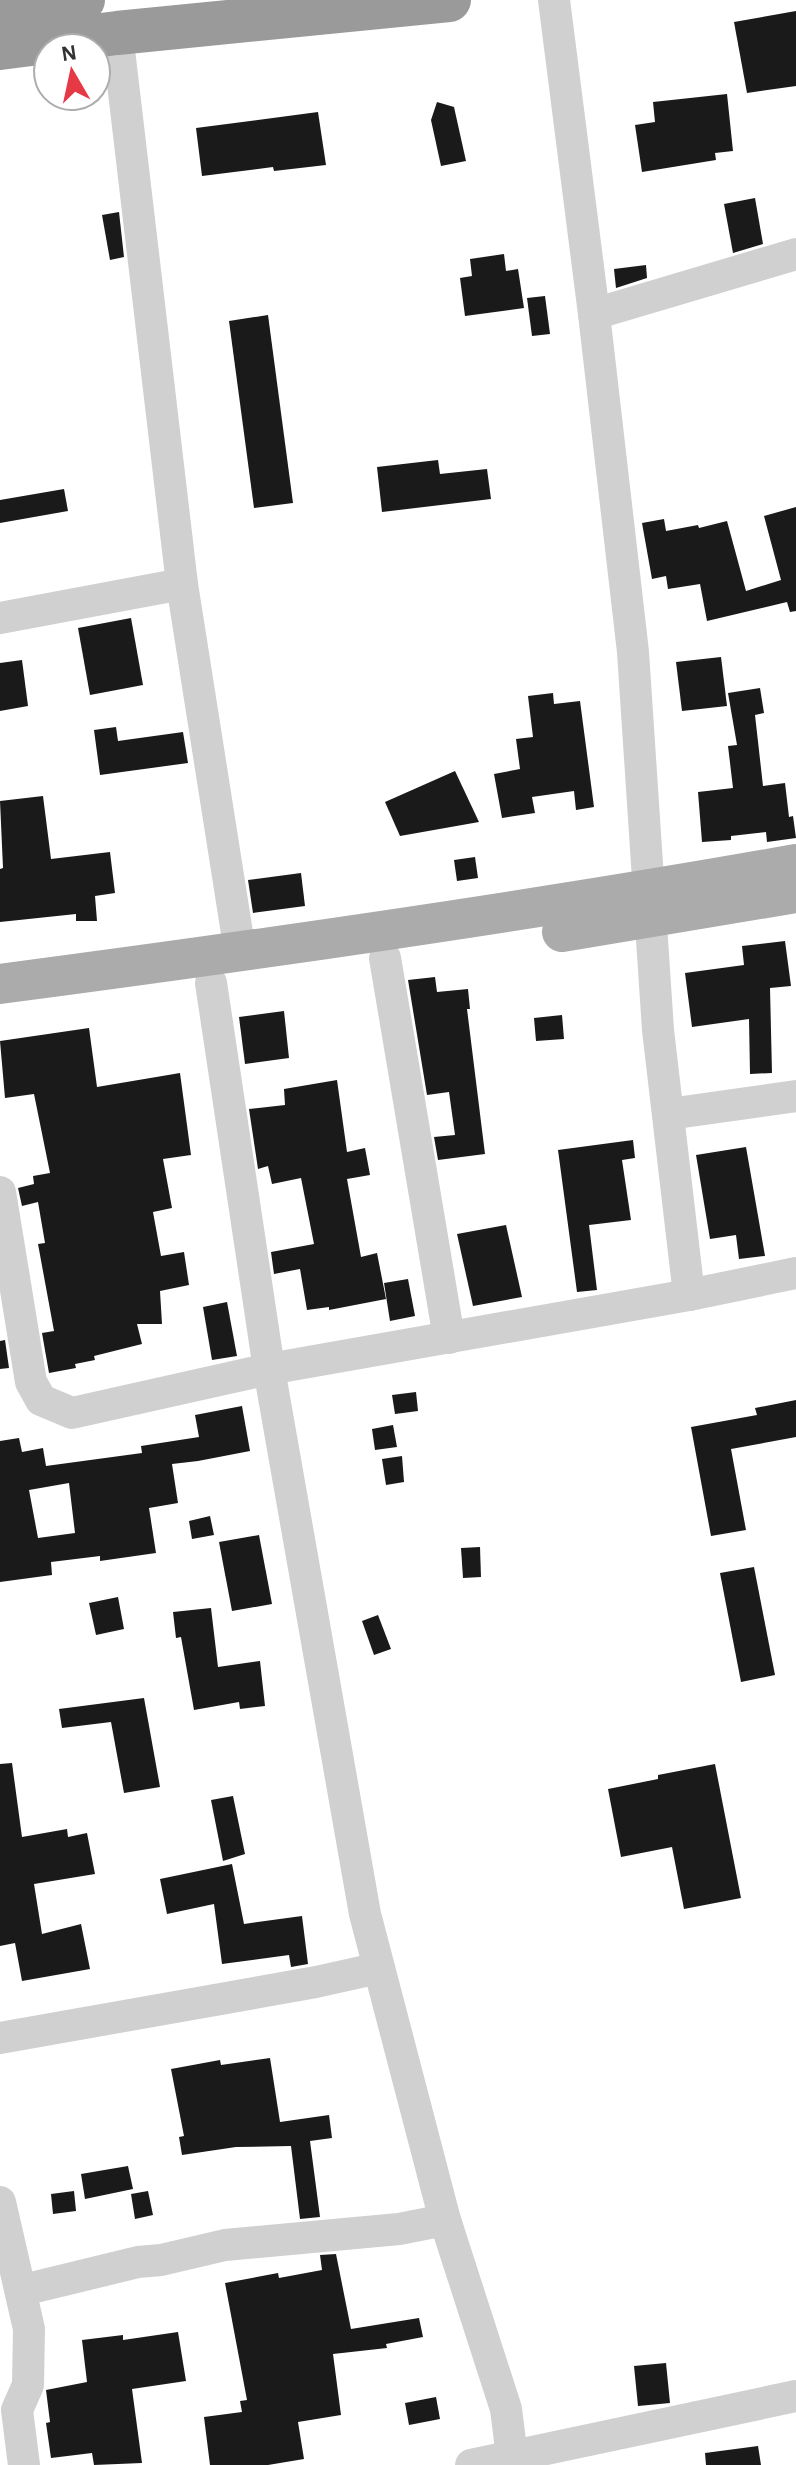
<svg xmlns="http://www.w3.org/2000/svg" width="796" height="2465" font-family="'Alegreya Sans',sans-serif">
<rect width="100%" height="100%" fill="#fff"/>
<!-- building -->
<g fill="#1a1a1a" fill-rule="evenodd">
<polygon points="796,11 796,86 747,93 734,22"/>
<polygon points="727,94 733,151 715,153 716,160 642,172 635,125 655,122 653,102"/>
<polygon points="437,102 454,107 466,161 441,166 431,120"/>
<polygon points="318,112 326,165 274,171 273,167 202,176 196,128"/>
<polygon points="755,198 763,244 733,253 724,204"/>
<polygon points="119,212 124,257 110,260 102,215"/>
<polygon points="504,254 506,271 518,269 524,308 465,316 460,278 472,276 470,259"/>
<polygon points="646,265 647,278 616,288 614,269"/>
<polygon points="545,296 550,334 532,336 527,298"/>
<polygon points="268,315 293,503 254,508 229,321"/>
<polygon points="438,460 440,474 487,469 491,499 382,512 377,467"/>
<polygon points="64,489 68,511 0,523 0,500"/>
<polygon points="796,507 796,611 790,612 787,602 707,621 700,584 668,589 666,576 652,579 642,523 664,519 666,531 698,525 699,528 727,521 746,591 781,580 764,516"/>
<polygon points="131,618 143,685 90,695 78,628"/>
<polygon points="721,657 727,706 682,711 676,662"/>
<polygon points="22,660 28,706 0,711 0,663"/>
<polygon points="760,688 764,713 755,715 763,786 785,783 789,817 793,816 796,838 767,842 766,832 731,836 731,840 702,842 698,792 733,788 728,746 737,745 728,693"/>
<polygon points="553,693 554,704 580,701 594,807 576,810 574,791 532,797 535,813 502,818 494,774 520,769 516,739 533,737 528,696"/>
<polygon points="116,727 118,741 183,732 188,763 100,775 94,730"/>
<polygon points="455,771 479,822 400,836 385,802"/>
<polygon points="43,796 51,859 110,852 115,893 95,896 97,921 76,921 76,914 0,922 0,869 3,868 0,801"/>
<polygon points="475,857 478,878 457,881 454,860"/>
<polygon points="301,873 305,906 253,913 248,880"/>
<polygon points="785,941 791,986 770,988 772,1073 750,1074 749,1019 692,1027 685,973 744,965 742,946"/>
<polygon points="435,977 437,992 468,989 470,1009 467,1009 485,1154 438,1160 434,1137 455,1135 449,1092 427,1095 408,980"/>
<polygon points="284,1011 289,1058 245,1064 239,1017"/>
<polygon points="562,1015 564,1039 536,1041 534,1018"/>
<polygon points="89,1028 97,1087 180,1073 191,1155 163,1159 172,1208 153,1212 161,1256 184,1252 189,1285 160,1291 162,1324 137,1324 142,1344 94,1356 95,1360 75,1364 76,1368 49,1373 42,1333 54,1331 38,1244 45,1243 38,1202 22,1206 18,1188 34,1184 33,1176 50,1173 34,1094 5,1098 0,1041"/>
<polygon points="337,1080 347,1152 365,1148 370,1175 347,1179 361,1257 377,1253 386,1299 329,1310 329,1307 307,1310 300,1269 274,1274 271,1252 314,1244 301,1178 272,1184 268,1166 258,1169 249,1109 285,1105 284,1089"/>
<polygon points="633,1140 635,1158 622,1160 631,1220 589,1225 597,1290 577,1292 558,1150"/>
<polygon points="746,1147 765,1256 739,1259 736,1235 710,1239 696,1155"/>
<polygon points="506,1225 522,1297 473,1306 457,1234"/>
<polygon points="408,1279 415,1316 390,1321 384,1283"/>
<polygon points="227,1302 237,1356 212,1360 203,1307"/>
<polygon points="5,1340 9,1368 0,1369 0,1341"/>
<polygon points="416,1392 418,1411 395,1414 392,1395"/>
<polygon points="796,1400 796,1437 731,1449 746,1530 711,1536 691,1427 757,1415 755,1408"/>
<path d="M242,1406L250,1451L198,1461L172,1464L178,1503L149,1508L156,1553L100,1561V1556L51,1562L52,1575L0,1582V1441L19,1438L22,1452L43,1448L46,1466L142,1453L141,1446L199,1437L195,1415ZM69,1483L75,1533L38,1538L29,1490Z"/>
<polygon points="393,1425 397,1447 375,1450 372,1429"/>
<polygon points="402,1456 404,1482 386,1485 382,1459"/>
<polygon points="210,1516 214,1535 192,1539 189,1521"/>
<polygon points="259,1535 272,1604 232,1611 219,1542"/>
<polygon points="480,1547 481,1577 463,1578 461,1548"/>
<polygon points="754,1567 775,1675 741,1682 720,1573"/>
<polygon points="118,1597 124,1629 96,1635 89,1603"/>
<polygon points="211,1608 218,1667 260,1661 265,1706 240,1709 239,1702 194,1710 181,1637 176,1638 173,1612"/>
<polygon points="378,1615 391,1649 374,1655 362,1621"/>
<polygon points="144,1698 160,1787 124,1793 111,1722 62,1728 59,1709"/>
<polygon points="12,1763 22,1837 67,1829 68,1837 87,1833 95,1874 34,1884 42,1934 81,1924 90,1969 22,1981 15,1943 0,1946 0,1764"/>
<polygon points="715,1764 741,1898 684,1909 672,1847 621,1857 608,1789 658,1779 658,1775"/>
<polygon points="233,1796 245,1854 223,1861 211,1800"/>
<polygon points="232,1864 244,1924 302,1916 308,1964 291,1967 289,1955 222,1964 214,1904 167,1914 160,1879"/>
<polygon points="270,2058 280,2122 329,2115 332,2138 310,2141 320,2217 300,2219 291,2146 236,2147 182,2155 179,2137 184,2136 171,2069 220,2060 221,2065"/>
<polygon points="128,2166 133,2189 85,2199 81,2174"/>
<polygon points="74,2191 76,2211 53,2214 51,2194"/>
<polygon points="148,2191 153,2215 135,2219 131,2194"/>
<polygon points="336,2254 351,2329 419,2318 423,2337 386,2344 387,2348 333,2354 341,2415 298,2422 304,2459 268,2465 210,2465 204,2417 242,2412 240,2401 247,2400 225,2283 278,2273 279,2278 322,2270 320,2255"/>
<polygon points="178,2332 186,2381 132,2389 142,2463 94,2465 92,2453 51,2458 46,2423 50,2422 46,2390 87,2382 82,2340 123,2335 123,2340"/>
<polygon points="666,2363 670,2403 638,2406 634,2366"/>
<polygon points="436,2397 440,2419 409,2425 405,2403"/>
<polygon points="758,2446 761,2465 706,2465 705,2453"/>
</g>
<g fill="none" stroke-linecap="round" stroke-linejoin="round">
<!-- minor -->
<g stroke="#d0d0d0" stroke-width="32">
<polyline points="554,0 594,314 633,652 658,1030 689,1295"/>
<polyline points="117,33 182,584 240,952"/>
<polyline points="594,314 796,254"/>
<polyline points="0,618 182,584"/>
<polyline points="385,958 449,1338"/>
<polyline points="211,983 269,1369 365,1914 445,2220 506,2409 513,2465"/>
<polyline points="669,1114 796,1096"/>
<polyline points="0,1192 31,1382 41,1400 72,1413 269,1369 689,1295 796,1273"/>
<polyline points="0,2038 316,1982 379,1968"/>
<polyline points="0,2202 29,2329 28,2385 17,2410 24,2465"/>
<polyline points="23,2290 138,2262 161,2260 225,2245 399,2229 445,2220"/>
<polyline points="471,2465 796,2396"/>
</g>
<!-- major -->
<g stroke="#ababab" stroke-width="40">
<polyline points="562,932 796,893"/>
<path d="M0,984C266,949 532,911 796,864"/>
</g>
<!-- highway -->
<g stroke="#9a9a9a" stroke-width="44">
<polyline points="0,10 83,0"/>
<polyline points="0,48 117,33 449,0"/>
</g>
</g>
<!-- north arrow -->
<g transform="translate(72 72) rotate(351)"><circle r="38" fill="#ffffff" stroke="#adadad" stroke-width="2"/>
<path d="M0-6L14 30L0 20L-14 30Z" fill="#e63946"/>
<text y="-12" font-size="22" font-weight="bold" text-anchor="middle" fill="#333333">N</text>
</g>
</svg>
